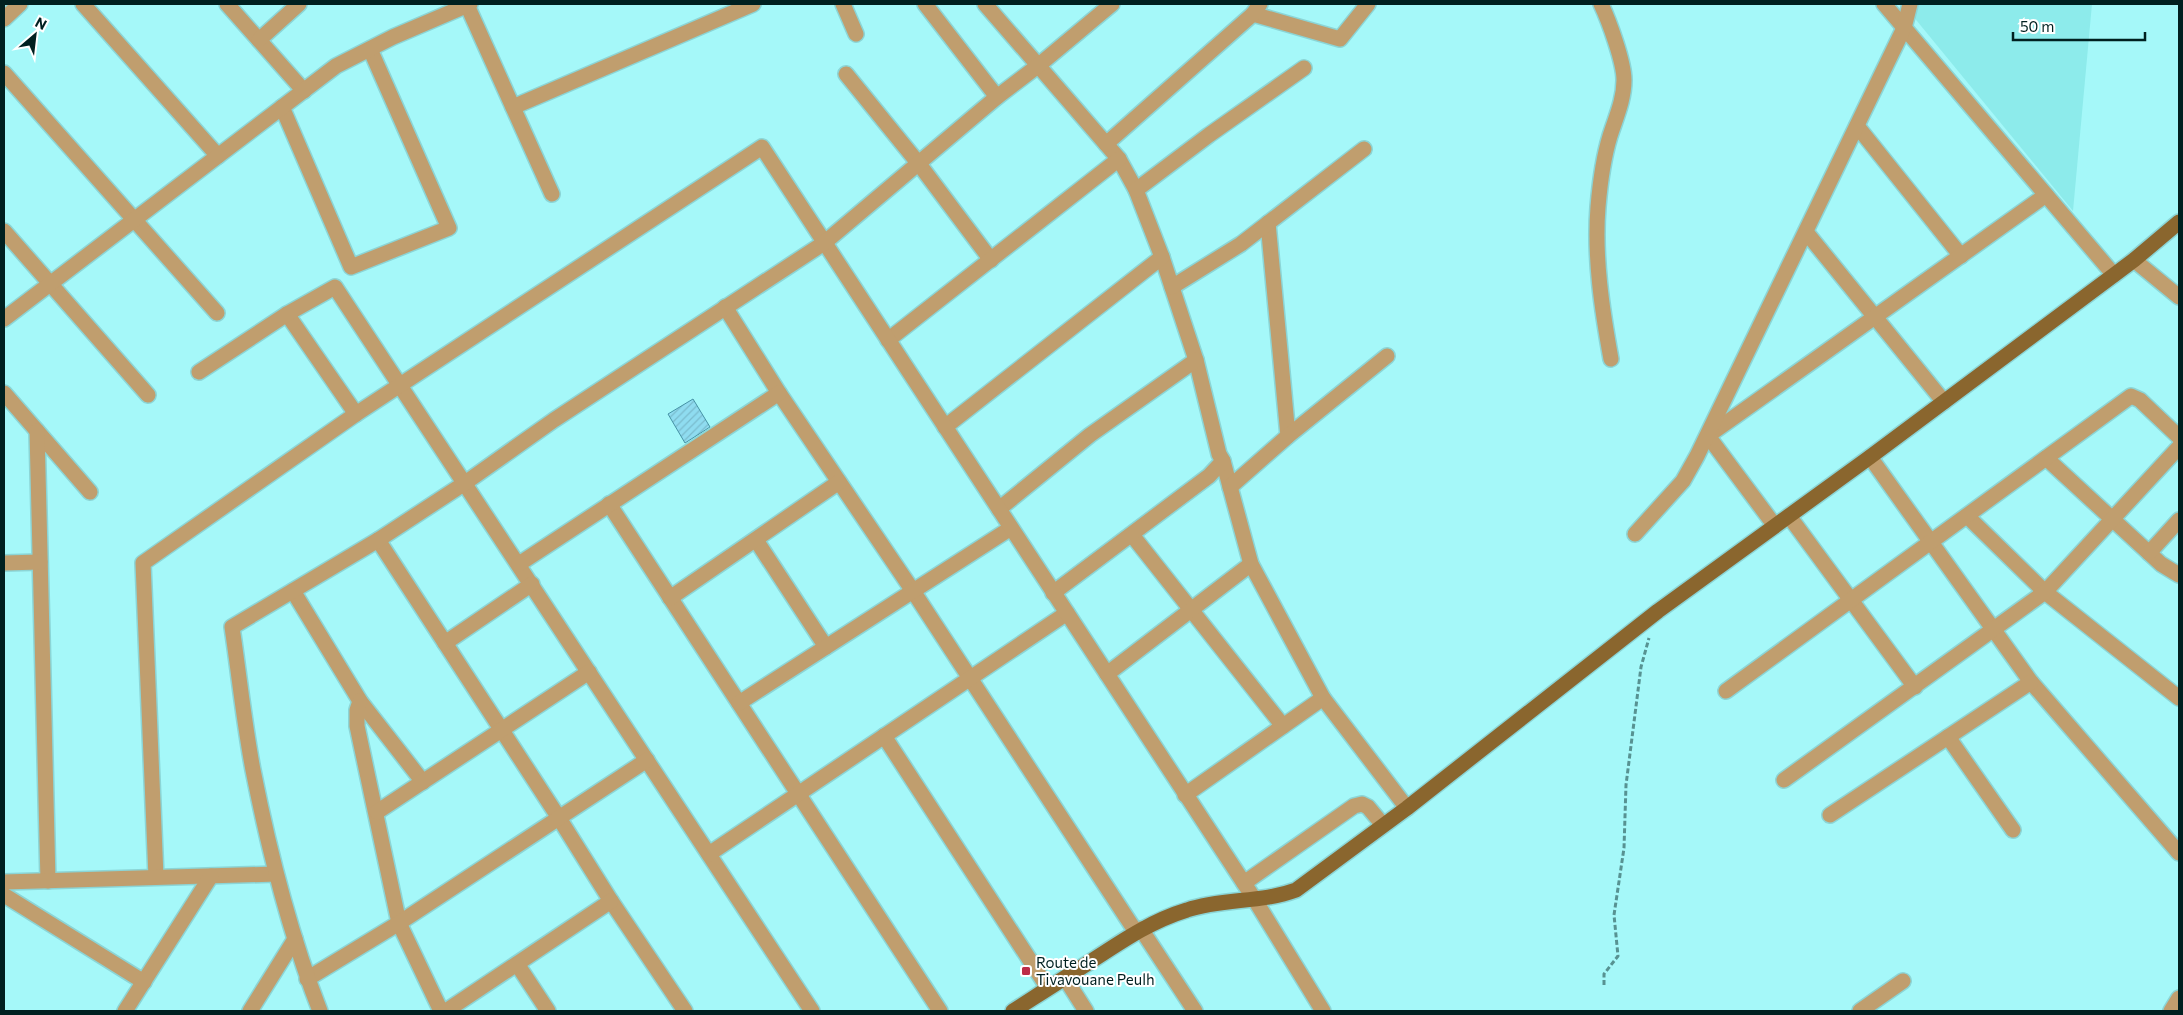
<svg xmlns="http://www.w3.org/2000/svg" width="2183" height="1015" font-family="Commissioner,sans-serif">
<defs>
<pattern id="building-hatch" width="6" height="6" patternUnits="userSpaceOnUse" patternTransform="scale(1.25)"><rect width="6" height="6" fill="#8fdcf0"/><path d="M-1 1l2-2M0 6l6-6M5 7l2-2" fill="none" stroke="#7abcce"/></pattern>
</defs>
<rect width="100%" height="100%" fill="#a5f8f9"/>
<!-- built -->
<polygon fill="#8debeb" points="1903,4 2092,4 2073,211"/>
<!-- building -->
<polygon fill="url(#building-hatch)" stroke="#4693a6" points="693,399 710,427 685,443 668,414"/>
<g fill="none" stroke-linecap="round" stroke-linejoin="round">
<defs>
<g id="minor">
<polyline points="83,4 218,156"/>
<polyline points="227,4 304,91"/>
<polyline points="843,4 856,34"/>
<polyline points="925,4 997,97"/>
<polyline points="985,4 1119,159 1136,190 1162,257 1196,360 1219,454 1223,461 1251,564 1323,698 1407,808"/>
<path d="M1601,4C1609,21 1624,62 1624,80C1624,100 1616,117 1610,136C1603,159 1600,183 1598,207C1594,257 1602,310 1611,359"/>
<polyline points="1884,4 2114,275"/>
<polyline points="467,5 552,194"/>
<polyline points="1253,14 1340,39 1368,4"/>
<polyline points="4,19 20,4"/>
<polyline points="259,40 299,4"/>
<polyline points="4,73 217,313"/>
<polyline points="846,74 919,164 991,260"/>
<polyline points="282,107 351,267 449,228 370,49"/>
<polyline points="513,107 753,4"/>
<polyline points="1857,126 1961,256"/>
<polyline points="1106,144 1253,14 1260,4"/>
<polyline points="1136,190 1209,135 1304,68"/>
<polyline points="1268,223 1288,436"/>
<polyline points="4,231 148,395"/>
<polyline points="1806,232 1944,402"/>
<polyline points="2134,260 2179,297"/>
<polyline points="1172,287 1241,244 1364,149"/>
<polyline points="725,307 779,393 913,591 1136,932"/>
<polyline points="287,314 356,414"/>
<polyline points="4,319 336,66 393,37 470,4"/>
<polyline points="888,340 1119,159"/>
<polyline points="199,372 287,314 335,287 812,1011"/>
<polyline points="4,393 90,492"/>
<polyline points="945,427 1162,257"/>
<polyline points="37,431 48,881"/>
<polyline points="1709,435 2046,195"/>
<polyline points="1708,436 1775,526"/>
<polyline points="1870,457 2031,682 2179,853"/>
<polyline points="2046,458 2161,564 2179,575"/>
<polyline points="1230,487 1288,436 1387,356"/>
<polyline points="609,504 940,1011"/>
<polyline points="999,509 1090,435 1196,360"/>
<polyline points="1789,516 1915,687"/>
<polyline points="1967,516 2045,592 2179,698"/>
<polyline points="1635,534 1683,481 1697,456 1904,28 1910,4"/>
<polyline points="1132,535 1283,726"/>
<polyline points="378,540 559,818 611,901 685,1011"/>
<polyline points="756,540 826,647"/>
<polyline points="2149,553 2179,520"/>
<polyline points="4,563 40,562"/>
<polyline points="519,564 779,393"/>
<polyline points="293,591 360,701 423,782"/>
<polyline points="1053,593 1209,476 1223,461"/>
<polyline points="670,598 839,482"/>
<polyline points="445,643 532,584"/>
<polyline points="1107,674 1251,564"/>
<polyline points="1726,691 2131,396 2140,400 2179,437"/>
<polyline points="360,701 357,710 357,726 399,923 441,1011"/>
<polyline points="739,703 1011,528"/>
<polyline points="884,736 1048,988"/>
<polyline points="1948,737 2013,830"/>
<polyline points="1784,780 2045,592 2179,447"/>
<polyline points="1185,795 1323,698"/>
<polyline points="377,812 589,672"/>
<polyline points="1830,815 2031,682"/>
<polyline points="709,854 1067,613"/>
<polyline points="156,877 143,563 356,414 762,147 1255,900 1323,1011"/>
<polyline points="4,882 276,874"/>
<polyline points="1244,883 1354,806 1362,804 1368,807 1383,825"/>
<polyline points="4,895 144,982"/>
<polyline points="1141,929 1195,1011"/>
<polyline points="517,964 548,1011"/>
<polyline points="1065,978 1086,1011"/>
<polyline points="307,979 399,923 647,760"/>
<polyline points="125,1011 211,876"/>
<polyline points="250,1011 295,939"/>
<path d="M320,1011C290,934 269,851 253,770C244,723 239,674 232,627L378,540L465,483L554,420L824,243L997,97L1039,65L1112,4"/>
<polyline points="446,1011 611,901"/>
<polyline points="1860,1011 1903,981"/>
<polyline points="2171,1011 2179,998"/>
</g>
<path id="major" d="M1013,1011C1038,995 1064,978 1090,962C1122,941 1151,921 1187,910C1223,898 1261,903 1296,890L1407,808L1658,611L1870,457L2134,260L2179,222"/>
</defs>
<!-- minor casing -->
<use href="#minor" stroke="#8bd5d6" stroke-width="18"/>
<!-- major casing -->
<use href="#major" stroke="#8bd5d6" stroke-width="18"/>
<!-- path -->
<polyline stroke="#579292" stroke-width="3" stroke-dasharray="5 2.5" stroke-linecap="butt" points="1604,985 1604,974 1618,956 1614,915 1624,848 1626,785 1641,667 1649,638"/>
<!-- minor -->
<use href="#minor" stroke="#c09e6e" stroke-width="15"/>
<!-- major -->
<use href="#major" stroke="#8a662e" stroke-width="15"/>
</g>
<!-- markers -->
<rect fill="#bd2c47" stroke="#fff" stroke-width="2" x="1021" y="966" width="10" height="10" rx="2.5"/>
<g text-anchor="middle" dominant-baseline="central" stroke-width="4" stroke-linejoin="round" paint-order="stroke">
<!-- poi labels -->
<g font-size="15" fill="#002020" stroke="#fff" text-anchor="start">
<text x="1036" y="962">Route de<tspan x="1036" dy="17">Tivavouane Peulh</tspan></text>
</g>
</g>
<!-- border -->
<rect width="2183" height="1015" fill="none" stroke="#002020" stroke-width="10"/>
<!-- north arrow -->
<g transform="translate(35 35) rotate(28)" stroke="#ffffff" stroke-width="4" paint-order="stroke">
<path d="M0-4L9 19L0 12L-9 19Z" fill="#002020"/>
<text y="-8" font-size="14" font-weight="bold" text-anchor="middle" fill="#002020">N</text>
</g>
<!-- scale -->
<path d="M2013 32v8h132v-8" fill="none" stroke="#002020" stroke-width="2.5"/>
<text x="2020" y="32" font-size="15" fill="#002020" stroke="#ffffff" stroke-width="4" paint-order="stroke">50 m</text>
</svg>
